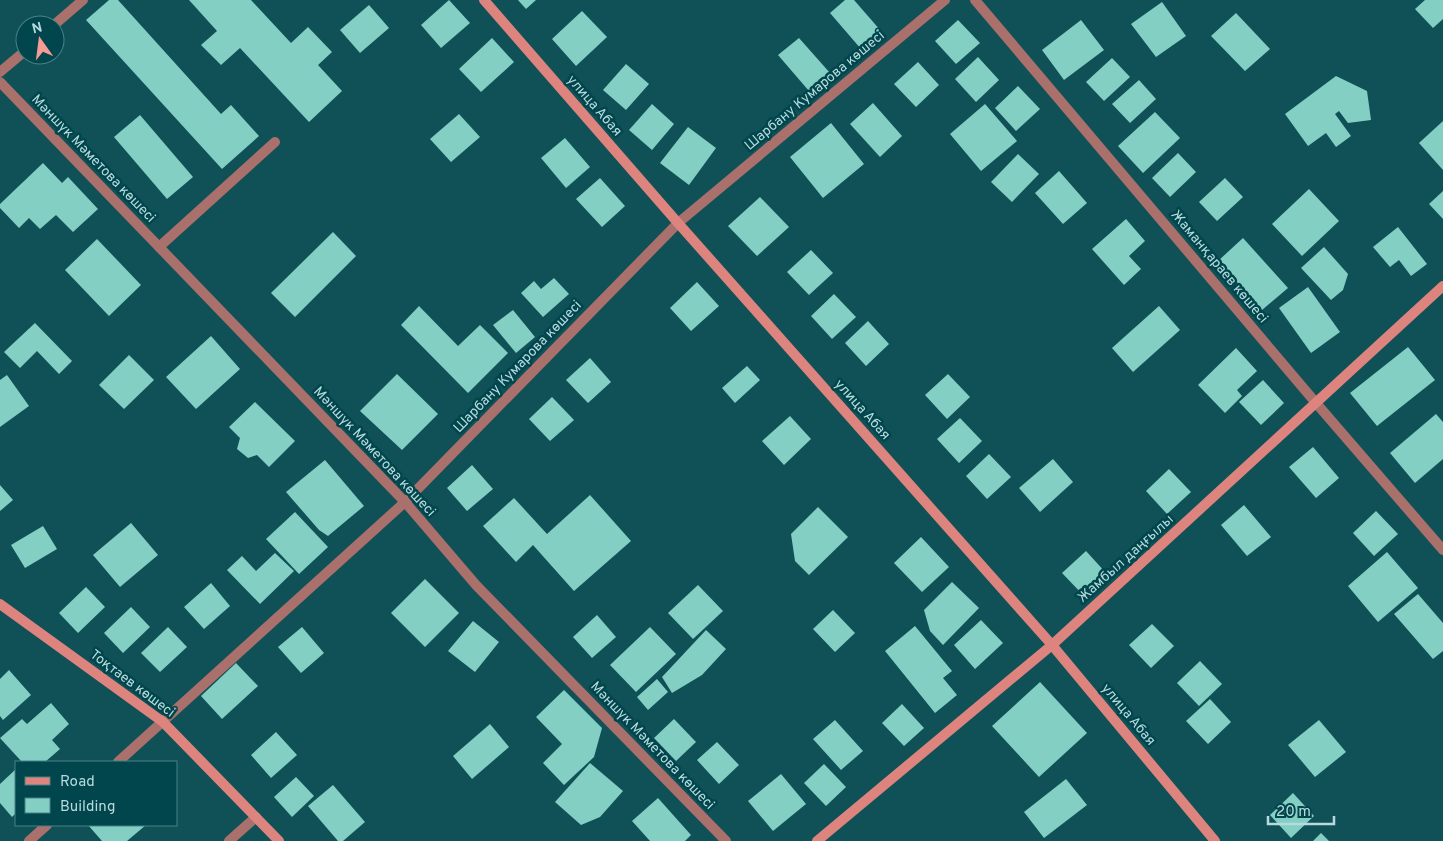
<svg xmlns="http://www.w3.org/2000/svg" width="1443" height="841" font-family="Overpass,sans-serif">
<rect width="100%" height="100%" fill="#105157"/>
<!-- building -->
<g fill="#83cfc4">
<polygon points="109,0 118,0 221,114 231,105 259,136 222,169 86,20"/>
<polygon points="189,0 251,0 291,43 308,27 332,52 318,65 342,91 309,122 240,48 221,65 201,45 217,31"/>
<polygon points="449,0 470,23 441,48 421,25"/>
<polygon points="518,0 536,0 526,9"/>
<polygon points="845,0 854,0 881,31 861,49 830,13"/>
<polygon points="1425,0 1443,0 1443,19 1433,28 1415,9"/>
<polygon points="1162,2 1186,36 1156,57 1131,24"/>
<polygon points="369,5 389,28 360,53 340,30"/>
<polygon points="582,11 607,37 576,66 552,39"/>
<polygon points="1236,13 1270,49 1245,71 1211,36"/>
<polygon points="958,20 980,43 956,64 935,41"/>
<polygon points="1081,20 1104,50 1064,80 1042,50"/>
<polygon points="492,38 514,62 481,92 459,69"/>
<polygon points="799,38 830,73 809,91 778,55"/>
<polygon points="978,57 999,80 976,102 955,79"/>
<polygon points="1112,58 1130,77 1104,101 1086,82"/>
<polygon points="918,62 939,85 916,107 894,84"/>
<polygon points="626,64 649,84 626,110 603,90"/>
<polygon points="1336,76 1367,91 1371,120 1348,123 1339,111 1335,114 1351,136 1336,147 1326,133 1308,146 1285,114"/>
<polygon points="1139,80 1156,99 1130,123 1112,104"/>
<polygon points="1018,86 1040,109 1016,131 995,108"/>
<polygon points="873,103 902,136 880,157 850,124"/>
<polygon points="652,104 674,124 652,150 629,130"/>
<polygon points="985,104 1017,141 981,171 950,134"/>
<polygon points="1155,112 1180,138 1143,173 1118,146"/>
<polygon points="459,114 480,137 451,162 430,139"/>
<polygon points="140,115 193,177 167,199 114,137"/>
<polygon points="1443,121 1443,170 1419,143"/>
<polygon points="831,123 864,164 823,198 790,157"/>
<polygon points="688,127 716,148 689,185 660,163"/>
<polygon points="565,138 590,167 566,188 541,158"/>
<polygon points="1178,153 1196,172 1170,197 1152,178"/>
<polygon points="1018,154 1039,174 1012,202 991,182"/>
<polygon points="43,163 62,183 68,177 98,209 73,232 56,215 40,229 29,218 19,228 0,208 0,204"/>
<polygon points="1059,171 1087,203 1063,224 1035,193"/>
<polygon points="600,178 625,206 602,227 576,199"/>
<polygon points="1225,178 1243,197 1217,221 1199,202"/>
<polygon points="1309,189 1339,221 1302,256 1272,224"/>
<polygon points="1443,191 1443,219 1429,204"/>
<polygon points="760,197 789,227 757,256 728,226"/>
<polygon points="1126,219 1145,241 1129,256 1141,269 1124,285 1092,249"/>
<polygon points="1398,227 1427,264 1411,276 1399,260 1390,267 1373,247"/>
<polygon points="333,232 356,256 295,317 271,293"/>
<polygon points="1243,238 1288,288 1262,310 1218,261"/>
<polygon points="97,239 141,285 109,316 65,270"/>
<polygon points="1324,247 1348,274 1343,290 1331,300 1301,268"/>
<polygon points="811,250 833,273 809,295 787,272"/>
<polygon points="554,278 569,294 543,317 521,293 534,281 541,289"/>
<polygon points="697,282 719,306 691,331 670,308"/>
<polygon points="1308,287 1340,332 1311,353 1279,308"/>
<polygon points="834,294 856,317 832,339 811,316"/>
<polygon points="419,306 458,346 480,325 508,353 468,393 401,325"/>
<polygon points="1159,306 1180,330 1133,372 1112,348"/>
<polygon points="513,310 535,337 516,353 493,325"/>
<polygon points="868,321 889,344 866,366 845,343"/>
<polygon points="35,323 72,361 59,374 37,351 20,368 4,352"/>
<polygon points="211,336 240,369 196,409 166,377"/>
<polygon points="1408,347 1435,380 1377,426 1350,393"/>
<polygon points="1236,348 1257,371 1237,390 1242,396 1225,413 1198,385"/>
<polygon points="129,355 154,380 124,409 99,385"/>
<polygon points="590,358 611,382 588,403 566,380"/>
<polygon points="747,366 760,380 735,403 722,388"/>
<polygon points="397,374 438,414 402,450 360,411"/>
<polygon points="948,374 970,397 947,419 925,395"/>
<polygon points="7,375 29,406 0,427 0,380"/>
<polygon points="1263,380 1284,403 1261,425 1239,402"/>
<polygon points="552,397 574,420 550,441 529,419"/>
<polygon points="255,402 295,441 269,467 257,455 248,458 237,449 240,438 229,427"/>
<polygon points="1436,414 1443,422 1443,459 1415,483 1390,453"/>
<polygon points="790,416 811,439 784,465 762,441"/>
<polygon points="960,418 982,441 959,463 937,439"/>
<polygon points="1313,447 1339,478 1316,498 1289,467"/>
<polygon points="989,454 1011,477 987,499 966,476"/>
<polygon points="1053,459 1073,482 1040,512 1019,488"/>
<polygon points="325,460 364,506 328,536 319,530 286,492"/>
<polygon points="472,465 493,489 467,511 447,488"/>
<polygon points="1169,469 1191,492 1167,514 1146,491"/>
<polygon points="0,485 13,500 0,511"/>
<polygon points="590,495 631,541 574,591 533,545 516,562 483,526 514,498 547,534"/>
<polygon points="1244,505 1271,537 1247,556 1221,525"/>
<polygon points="818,507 848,537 809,575 795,561 791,534"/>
<polygon points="1376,511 1398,534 1374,556 1353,533"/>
<polygon points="295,512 328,547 299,574 266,539"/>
<polygon points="131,523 158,555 120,587 93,555"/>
<polygon points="43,526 57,549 25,568 11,545"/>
<polygon points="921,537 949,567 922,592 894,563"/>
<polygon points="1086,551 1107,574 1084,596 1062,573"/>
<polygon points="1387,552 1418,588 1378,622 1348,586"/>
<polygon points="275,553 294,571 260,604 227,570 242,556 256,571"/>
<polygon points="425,579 459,613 425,647 391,613"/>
<polygon points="952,582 979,608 943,645 930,631 924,610"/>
<polygon points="211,583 230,606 204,629 184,607"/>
<polygon points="698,585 723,611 693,639 668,613"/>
<polygon points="86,587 105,607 78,633 59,613"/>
<polygon points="1418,594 1443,623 1443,651 1433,659 1394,614"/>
<polygon points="131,607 150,627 123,653 104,633"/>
<polygon points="833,610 855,633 835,652 813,629"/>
<polygon points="597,615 616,637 592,658 573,637"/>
<polygon points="981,620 1003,643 975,669 954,645"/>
<polygon points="473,621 499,642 475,672 448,651"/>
<polygon points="1152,624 1174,646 1151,668 1129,645"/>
<polygon points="915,626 952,671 943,678 957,695 935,713 885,651"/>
<polygon points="168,627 187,647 160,672 141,653"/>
<polygon points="302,627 324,653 301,673 278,647"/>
<polygon points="650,627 676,654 636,692 610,665"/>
<polygon points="706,630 726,649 702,675 672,693 662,677"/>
<polygon points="1200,661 1222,684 1199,706 1177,683"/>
<polygon points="236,663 258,686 222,719 201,696"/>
<polygon points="9,670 31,695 3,720 0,716 0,679"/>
<polygon points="657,679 668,692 648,710 637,697"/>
<polygon points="1040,682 1087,733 1039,777 992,726"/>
<polygon points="564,690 602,728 594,757 564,785 543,763 562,744 536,717"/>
<polygon points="1210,699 1231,722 1208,744 1186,721"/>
<polygon points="51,703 69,724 52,740 60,749 45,762 22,762 0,738 22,719 27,724"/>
<polygon points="902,704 924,728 904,746 882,723"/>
<polygon points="674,719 696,742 676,761 654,738"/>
<polygon points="835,720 863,751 841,770 813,739"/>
<polygon points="1319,720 1346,752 1315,777 1288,745"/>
<polygon points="490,724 509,747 472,779 453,756"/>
<polygon points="276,732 297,755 271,778 251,755"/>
<polygon points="717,742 739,765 719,784 697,760"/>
<polygon points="590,763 623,791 600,817 581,825 555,802"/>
<polygon points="824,764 846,787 826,806 804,783"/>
<polygon points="16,769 16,813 12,817 0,803 0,784"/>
<polygon points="781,774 806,804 773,831 748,801"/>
<polygon points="296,777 314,796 292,817 274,797"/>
<polygon points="1066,779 1087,805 1044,838 1024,812"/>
<polygon points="333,785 365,822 343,841 338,841 308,806"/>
<polygon points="1293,793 1314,816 1291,838 1270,815"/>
<polygon points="658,798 691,835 685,841 650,841 632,821"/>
<polygon points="88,825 146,825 127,841 102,841"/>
<polygon points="1321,833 1329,841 1313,841"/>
</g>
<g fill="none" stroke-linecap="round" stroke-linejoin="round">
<!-- lane -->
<g stroke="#a9706c" stroke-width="10">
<polyline points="159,247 275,142"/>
<polyline points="229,841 256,817"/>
</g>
<!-- street -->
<g stroke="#a9706c" stroke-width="10">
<polyline points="975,0 1316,403 1443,550"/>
<polyline points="54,25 83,0"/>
<polyline points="0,72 25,51"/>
<polyline points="0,82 405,502 476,585 726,841"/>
<polyline points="118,762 405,502 678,223 945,0"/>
<polyline points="29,841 47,825"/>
</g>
<!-- secondary -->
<g stroke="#de847f" stroke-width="10">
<polyline points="484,0 678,223 1052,645 1215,841"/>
<polyline points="0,604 163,722 279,841"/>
<polyline points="817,841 1052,645 1443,286"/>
</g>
</g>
<g text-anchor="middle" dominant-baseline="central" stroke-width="5" stroke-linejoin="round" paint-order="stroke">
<!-- street labels -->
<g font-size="14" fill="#b6dbde" stroke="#00464c">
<text transform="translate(815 91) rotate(-40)">Шарбану Кумарова көшесі</text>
<text transform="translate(594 106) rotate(49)">улица Абая</text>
<text transform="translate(93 159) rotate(46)">Мәншүк Мәметова көшесі</text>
<text transform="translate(1219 267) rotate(50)">Жаманқараев көшесі</text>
<text transform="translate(518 367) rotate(-46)">Шарбану Кумарова көшесі</text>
<text transform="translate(862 410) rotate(48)">улица Абая</text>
<text transform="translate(374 452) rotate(47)">Мәншүк Мәметова көшесі</text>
<text transform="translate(1126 559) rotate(-42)">Жамбыл даңғылы</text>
<text transform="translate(132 684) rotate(37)">Тоқтаев көшесі</text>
<text transform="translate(1128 715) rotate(50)">улица Абая</text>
<text transform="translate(652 746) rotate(46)">Мәншүк Мәметова көшесі</text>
</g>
</g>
<!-- legend -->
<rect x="15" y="761" width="162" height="65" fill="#00464c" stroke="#498286"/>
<rect x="25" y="777" width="25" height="8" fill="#de847f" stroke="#498286"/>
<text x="60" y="786" font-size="15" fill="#b6dbde">Road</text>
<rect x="25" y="798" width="25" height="15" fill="#83cfc4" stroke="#498286"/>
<text x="60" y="811" font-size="15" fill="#b6dbde">Building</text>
<!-- north arrow -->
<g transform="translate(40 40) rotate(346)"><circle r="24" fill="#00464c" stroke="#498286"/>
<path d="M0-4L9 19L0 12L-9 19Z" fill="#f59c96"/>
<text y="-8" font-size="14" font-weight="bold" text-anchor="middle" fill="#b6dbde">N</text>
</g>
<!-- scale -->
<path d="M1268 816v8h66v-8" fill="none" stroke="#b6dbde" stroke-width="2.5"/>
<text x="1276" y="816" font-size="15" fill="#b6dbde" stroke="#00464c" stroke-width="4" paint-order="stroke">20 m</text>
</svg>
